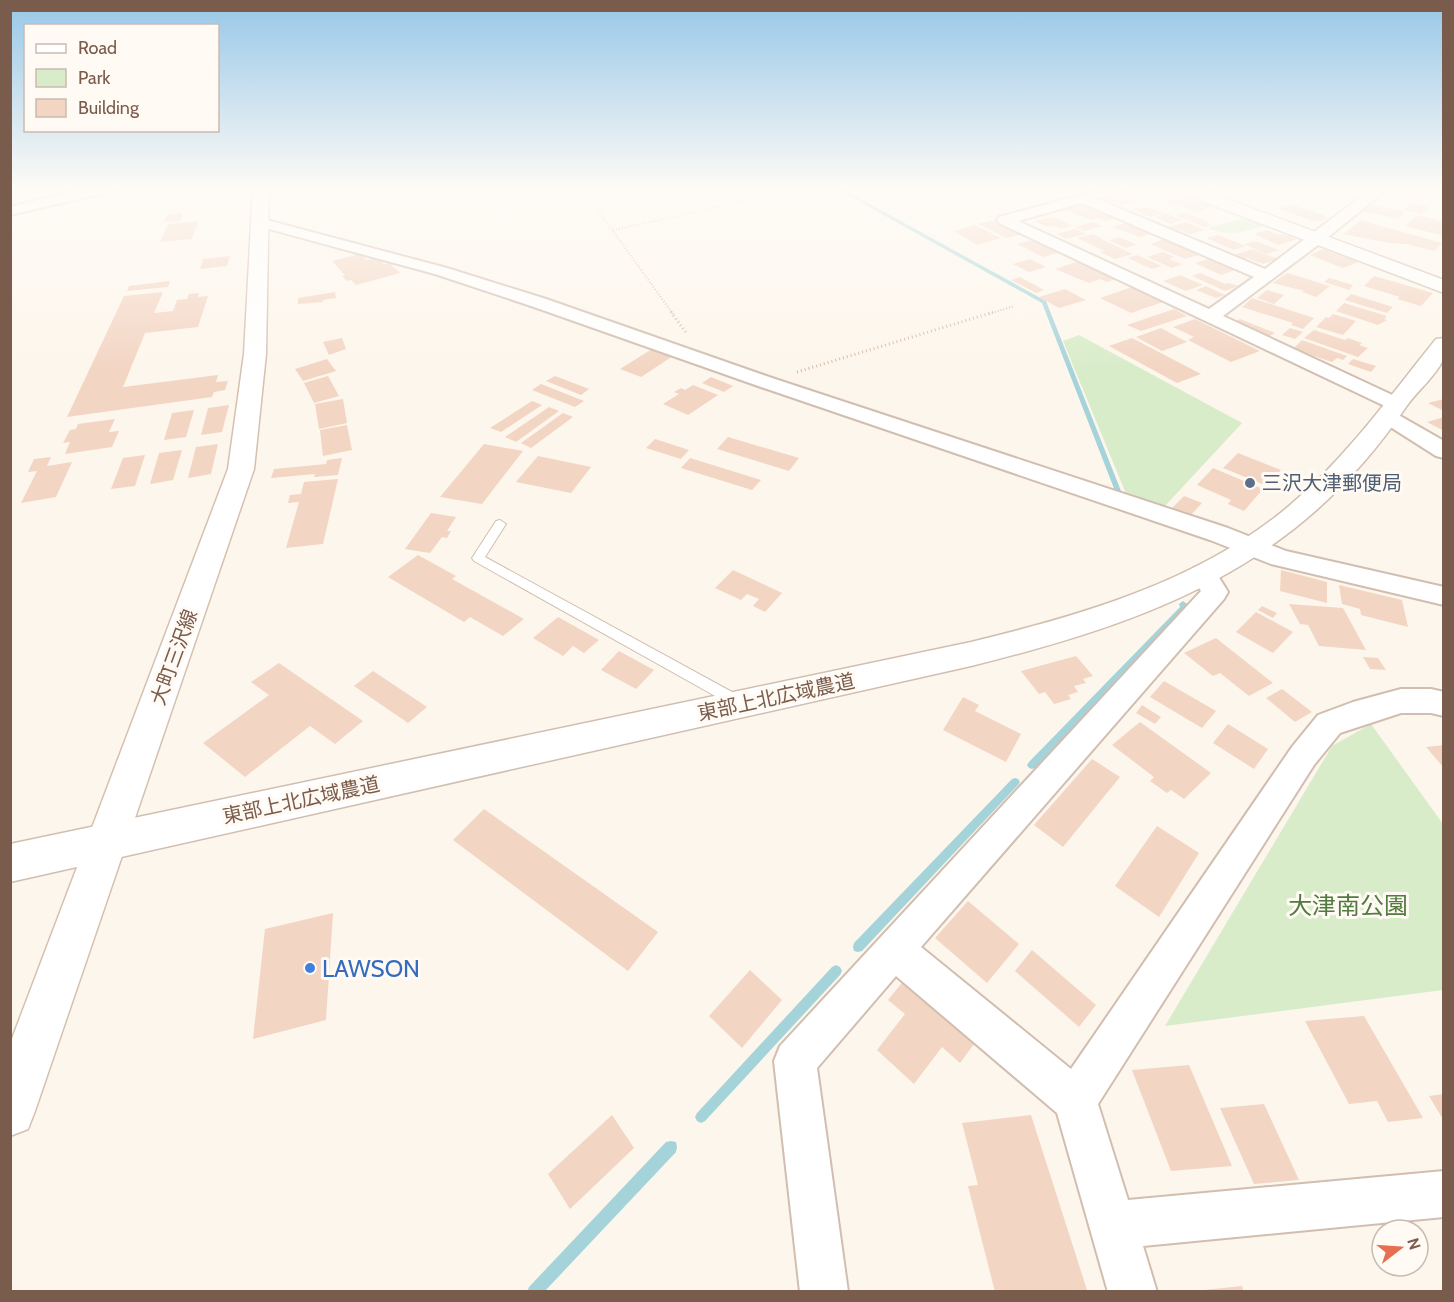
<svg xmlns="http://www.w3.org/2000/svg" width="1454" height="1302" font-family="Cabin,'Noto Sans JP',sans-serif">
<rect width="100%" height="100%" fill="#fdf6ec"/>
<!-- green -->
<g fill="#d8ecc9">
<path d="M1244,218L1264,226C1243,232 1229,237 1208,228Z"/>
<polygon points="1079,335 1242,423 1165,506 1127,496 1063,341"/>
<polygon points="1371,724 1443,824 1443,990 1165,1026 1332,746"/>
</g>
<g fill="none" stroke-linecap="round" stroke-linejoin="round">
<!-- stream -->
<g fill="#a5d3da" fill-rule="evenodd">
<polygon points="833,187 839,187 1046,301 1121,491 1120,492 1116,492 1115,491 1042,303"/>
<polygon points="1183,601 1187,604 1188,608 1187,610 1035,768 1032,769 1029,768 1027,765 1029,762 1180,607 1179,604"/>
<polygon points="1015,778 1018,779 1020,782 1018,785 862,951 858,952 854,951 853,947 854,943 1012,779"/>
<polygon points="836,965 840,967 842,971 840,975 705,1121 701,1123 697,1121 695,1117 697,1113 832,967"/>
<polygon points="671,1141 676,1142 677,1147 676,1152 544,1292 527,1292 529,1287 666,1142"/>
</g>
</g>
<!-- building -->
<g fill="#f3d5c3">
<polygon points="1155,187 1161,187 1212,207 1195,212 1183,207 1187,206 1180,204 1175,205 1137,192"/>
<polygon points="1210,187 1220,187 1229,191 1213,195 1200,190"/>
<polygon points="1393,187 1412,187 1433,192 1425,199 1389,191"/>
<polygon points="1248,188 1272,196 1262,199 1237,191"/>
<polygon points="1341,189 1359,196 1350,198 1332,191"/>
<polygon points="1119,194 1137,202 1123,205 1101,199"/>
<polygon points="1411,203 1429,207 1422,214 1404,210"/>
<polygon points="1084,204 1117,218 1105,221 1098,218 1090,220 1065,209"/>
<polygon points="1291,204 1326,216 1323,217 1328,219 1316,222 1276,208"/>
<polygon points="1370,204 1404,212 1398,219 1364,211"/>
<polygon points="1147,207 1163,213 1150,217 1132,209"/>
<polygon points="183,213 180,221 164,222 167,215"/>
<polygon points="1183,213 1208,221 1205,222 1212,225 1204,227 1175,215"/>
<polygon points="1167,214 1183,220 1171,224 1155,217"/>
<polygon points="1418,215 1444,222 1444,236 1405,226"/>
<polygon points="1053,217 1073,226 1061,229 1053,226 1047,227 1034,221"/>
<polygon points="995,220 1023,234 1006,238 978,224"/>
<polygon points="1361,220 1371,223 1442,243 1434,251 1407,244 1389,243 1343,234"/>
<polygon points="199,221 192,239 160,242 168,224"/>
<polygon points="1093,222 1103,226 1084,231 1075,227"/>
<polygon points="1186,222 1205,230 1190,234 1169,227"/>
<polygon points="1126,223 1151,234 1140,237 1113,227"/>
<polygon points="975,225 1001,238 977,245 954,231"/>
<polygon points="1075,229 1086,234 1066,239 1056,234"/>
<polygon points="1267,230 1279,235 1283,234 1297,239 1278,245 1254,234"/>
<polygon points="1093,234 1103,239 1101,239 1133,254 1115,259 1100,252 1105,251 1077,238"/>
<polygon points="1218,235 1246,246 1234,250 1206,238"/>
<polygon points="1120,237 1137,245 1126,248 1109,240"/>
<polygon points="1167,238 1203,254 1185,259 1150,244"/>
<polygon points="1036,239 1061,252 1043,257 1017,244"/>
<polygon points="1256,241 1279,250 1266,254 1244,244"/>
<polygon points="1252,249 1278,259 1263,264 1247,258 1238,261 1228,257"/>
<polygon points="1323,249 1359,262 1343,268 1310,255"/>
<polygon points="1163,252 1175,257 1169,259 1182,264 1172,268 1147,257"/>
<polygon points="360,254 366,260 377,257 384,264 389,263 400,273 356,285 351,280 347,281 342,276 345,275 332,261"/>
<polygon points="1137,255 1162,266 1152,269 1128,258"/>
<polygon points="230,256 227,266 200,269 203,259"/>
<polygon points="1211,258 1220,262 1218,263 1235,270 1221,275 1195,263"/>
<polygon points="1030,259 1046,267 1029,272 1013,264"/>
<polygon points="1079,261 1116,279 1107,282 1100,279 1089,283 1055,269"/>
<polygon points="1200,273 1225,284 1229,283 1238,286 1225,291 1192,276"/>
<polygon points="1287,273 1330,286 1316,297 1302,292 1304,291 1273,283"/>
<polygon points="1180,275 1203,285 1186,291 1163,281"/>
<polygon points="1374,276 1433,293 1421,306 1397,299 1400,297 1364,286"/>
<polygon points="1020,277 1044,290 1036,293 1011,280"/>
<polygon points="1329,278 1353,285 1349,290 1324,282"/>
<polygon points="170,281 168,287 127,291 129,286"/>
<polygon points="1206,286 1225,295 1216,298 1196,290"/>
<polygon points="1132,287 1163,302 1131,313 1100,298"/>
<polygon points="1065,289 1086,300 1059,308 1039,297"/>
<polygon points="1267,290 1284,295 1274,304 1257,298"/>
<polygon points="163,292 154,313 173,311 177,300 187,299 189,294 199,293 198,297 208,296 198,327 145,333 123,387 218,375 216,382 228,381 225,390 214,392 212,397 67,417 124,296"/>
<polygon points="335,292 336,298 323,300 323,302 298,304 298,298"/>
<polygon points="1351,294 1393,307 1387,313 1345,300"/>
<polygon points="1252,298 1314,318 1303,329 1291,325 1293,323 1242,307"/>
<polygon points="1344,303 1387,316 1384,319 1387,320 1378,325 1336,311"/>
<polygon points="1174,309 1187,316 1141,331 1127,325"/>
<polygon points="1333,314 1356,321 1343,335 1316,327 1326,317 1329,318"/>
<polygon points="1195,319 1260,351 1231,362 1188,340 1194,337 1173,327"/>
<polygon points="1240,319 1275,333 1266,338 1231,324"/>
<polygon points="1161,328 1187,342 1162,351 1136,337"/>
<polygon points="1290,328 1303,332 1295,339 1282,335"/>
<polygon points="1314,330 1345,340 1348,338 1362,343 1359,345 1368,348 1358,357 1304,338"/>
<polygon points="342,338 346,349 329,355 323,342"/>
<polygon points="1132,338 1201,374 1177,383 1109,346"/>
<polygon points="1302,340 1347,356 1343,360 1337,358 1332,362 1293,349"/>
<polygon points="652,349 673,356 641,377 620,369"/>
<polygon points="327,359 336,371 303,381 295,369"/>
<polygon points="1353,359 1376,366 1371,372 1348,364"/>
<polygon points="328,376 339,396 314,403 304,383"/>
<polygon points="555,376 589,389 581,395 546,381"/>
<polygon points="711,377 733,386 724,392 702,383"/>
<polygon points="541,384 584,401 575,407 532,390"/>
<polygon points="693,385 718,395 688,415 663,404 679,394 674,392 681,388 685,390"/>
<polygon points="343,399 347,423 319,429 315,404"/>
<polygon points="1444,399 1444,411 1428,403"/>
<polygon points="532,401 542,405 501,432 490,428"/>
<polygon points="229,405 222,432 201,435 208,408"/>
<polygon points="549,407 559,411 516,442 505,437"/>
<polygon points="194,410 186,437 164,440 172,413"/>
<polygon points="563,413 573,417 531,448 521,443"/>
<polygon points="1444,417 1444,431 1427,422"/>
<polygon points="115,419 109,432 119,431 112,447 65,454 70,442 63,443 70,430 76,429 78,424"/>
<polygon points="347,425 352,450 323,456 320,430"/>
<polygon points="728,437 799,458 789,471 717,449"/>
<polygon points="655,439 689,450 681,459 646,448"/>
<polygon points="218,444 211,474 188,478 196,447"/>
<polygon points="484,444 523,451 482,504 440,497"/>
<polygon points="182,450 173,480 150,484 159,453"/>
<polygon points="1238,453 1281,470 1267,486 1223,468"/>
<polygon points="145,455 135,486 111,489 123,458"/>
<polygon points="538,456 591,467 571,493 516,482"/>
<polygon points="51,457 47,466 72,462 56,497 21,503 37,471 28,472 34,459"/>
<polygon points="342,458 338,475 314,477 315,474 271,478 274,469 326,464 327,460"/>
<polygon points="690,458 761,480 752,490 681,468"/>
<polygon points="1213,468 1263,489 1244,511 1228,504 1231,500 1197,485"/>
<polygon points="338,479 323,544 286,548 299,502 288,503 290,495 301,494 304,482"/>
<polygon points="1184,496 1202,503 1190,516 1172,508"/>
<polygon points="431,513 456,517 447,531 451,531 447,538 442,537 430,553 405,549"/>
<polygon points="418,555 456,576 452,579 524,619 503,636 470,617 464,622 388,577"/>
<polygon points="733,570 782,593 765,612 753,606 759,599 747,594 741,600 715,588"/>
<polygon points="1281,570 1327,582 1327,603 1280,591"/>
<polygon points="1339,585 1402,600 1408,627 1361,615 1360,609 1342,604"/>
<polygon points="1289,604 1343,608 1366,650 1319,646 1308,625 1300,624"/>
<polygon points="1262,606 1277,613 1273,618 1258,610"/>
<polygon points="1256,612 1293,632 1273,653 1236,632"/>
<polygon points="558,617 599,640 584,653 573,646 563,656 533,638"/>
<polygon points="1216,638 1273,683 1249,696 1220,673 1213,676 1184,653"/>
<polygon points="619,651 654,670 636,689 601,670"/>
<polygon points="1076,656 1093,676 1083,679 1086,683 1074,686 1078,692 1068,695 1071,699 1054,704 1045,692 1039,694 1021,671"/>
<polygon points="1363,657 1378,658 1386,670 1370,669"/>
<polygon points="279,663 363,721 335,744 310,726 245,777 203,743 269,695 251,682"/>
<polygon points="373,671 427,707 408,723 354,686"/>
<polygon points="1164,681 1216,711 1202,728 1150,697"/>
<polygon points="1282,689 1312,712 1295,722 1266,698"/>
<polygon points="963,697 979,705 975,711 1021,734 1006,762 943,730"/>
<polygon points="1142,705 1161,717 1155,724 1136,713"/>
<polygon points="1140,722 1211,773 1184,799 1171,790 1167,793 1150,781 1154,777 1112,745"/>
<polygon points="1228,724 1268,749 1254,769 1213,743"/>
<polygon points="1444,745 1444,768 1426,747"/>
<polygon points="1092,759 1120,777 1063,847 1034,825"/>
<polygon points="484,809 658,932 628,971 453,840"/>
<polygon points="1157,826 1199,853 1159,917 1115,886"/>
<polygon points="968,901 1019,944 987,983 935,938"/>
<polygon points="333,913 326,1020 253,1039 265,929"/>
<polygon points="1032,950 1096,1005 1079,1027 1015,971"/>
<polygon points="750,970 782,1000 742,1048 709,1016"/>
<polygon points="905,979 977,1040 960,1063 942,1047 914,1084 877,1050 905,1014 888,1000"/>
<polygon points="1364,1016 1423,1118 1388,1122 1377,1101 1349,1104 1305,1021"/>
<polygon points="1189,1065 1232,1166 1171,1171 1132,1070"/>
<polygon points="1444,1094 1444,1121 1429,1096"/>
<polygon points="1264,1104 1299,1180 1254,1184 1220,1108"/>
<polygon points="612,1115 634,1148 570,1209 548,1174"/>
<polygon points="1031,1115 1087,1290 995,1292 968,1186 978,1185 962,1123"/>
<polygon points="1242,1286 1244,1292 1204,1292 1204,1290"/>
</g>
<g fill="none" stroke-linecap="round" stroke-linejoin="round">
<defs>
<polygon id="service" points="500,520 506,524 485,557 743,698 745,702 743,706 733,706 474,561 472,558 474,555 496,521"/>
<g id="minor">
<polygon points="92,187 119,187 117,190 10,215 10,207"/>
<path d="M1110,187H1135L1097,199L1265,269L1374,187H1390L1322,242L1223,316L1403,400L1406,404L1403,408L1396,410L1389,408L999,223L997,220L999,217ZM1082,203L1254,277L1209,309L1018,221Z"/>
<polygon points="259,218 447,268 546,299 775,379 1228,528 1286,551 1444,587 1444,605 1271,564 1210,540 761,387 534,307 435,274 254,225 252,222 254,219"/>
<polygon points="1388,411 1395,413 1444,441 1444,458 1436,456 1381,421 1377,417 1381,413"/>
<path d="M1203,565C1216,569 1221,581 1228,592L1224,599L921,947L1071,1069L1292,747L1318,715L1353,702L1401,689H1431L1444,692V716L1431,713H1401L1340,733L1314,765L1098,1104L1128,1200L1444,1171V1217L1143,1246L1157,1292H1108L1057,1113L896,976L817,1068L848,1292H800L774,1061L780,1046L1201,591L1190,574L1194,568Z"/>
</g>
<g id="tertiary">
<polygon points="1171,187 1195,187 1444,280 1444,293 1173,190"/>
<path d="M1444,338C1444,344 1445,354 1443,360C1435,377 1417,391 1406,407C1297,568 1152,621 971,666L10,882V844L971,642C1083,615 1200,581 1289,506C1346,458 1390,396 1436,339Z"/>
</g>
<polygon id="secondary" points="253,187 269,187 266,354 254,469 35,1111 28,1129 10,1136 10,1044 228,469 244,354"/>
</defs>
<!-- service casing -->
<use href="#service" stroke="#d1beb0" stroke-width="2"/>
<!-- minor casing -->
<use href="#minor" stroke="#d1beb0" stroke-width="4"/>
<!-- tertiary casing -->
<use href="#tertiary" stroke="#d1beb0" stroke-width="3"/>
<!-- secondary casing -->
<use href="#secondary" stroke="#d6c0b0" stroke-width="3"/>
<!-- path-far1 -->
<g stroke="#d9b8a5" stroke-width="2" stroke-dasharray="1 2" stroke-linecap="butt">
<polyline points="581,187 673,314"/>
<polyline points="613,230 810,187"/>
<polyline points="989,314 1014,306"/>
</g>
<!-- path -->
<g stroke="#d9b8a5" stroke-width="3" stroke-dasharray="1 3" stroke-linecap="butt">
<polyline points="671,312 687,334"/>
<polyline points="797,372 994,312"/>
</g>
<!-- service -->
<use href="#service" fill="#fff" fill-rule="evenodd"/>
<!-- minor -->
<use href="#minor" fill="#fff" fill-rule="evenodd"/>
<!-- tertiary -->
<use href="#tertiary" fill="#fff" fill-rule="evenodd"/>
<!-- secondary -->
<use href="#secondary" fill="#fff" fill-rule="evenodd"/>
</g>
<!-- sky -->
<linearGradient id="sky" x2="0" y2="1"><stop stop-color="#97c7e8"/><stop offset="0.51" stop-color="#fefbf6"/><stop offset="1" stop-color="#fefbf6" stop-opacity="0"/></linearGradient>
<rect width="1454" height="370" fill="url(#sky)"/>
<!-- markers -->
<circle fill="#5c6f8a" stroke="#fffaf3" stroke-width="2" cx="1250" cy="483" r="6"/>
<circle fill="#3f7fe0" stroke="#fffaf3" stroke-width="2" cx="310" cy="968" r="6"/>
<g text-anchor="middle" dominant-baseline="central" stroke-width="6" stroke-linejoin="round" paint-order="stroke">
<!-- service labels -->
<g font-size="20" fill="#4e5e75" stroke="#fffaf3" text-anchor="start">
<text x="1262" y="483">三沢大津郵便局</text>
</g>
<!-- street labels -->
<g font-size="20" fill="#7a5c4d" stroke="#fffaf3">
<text transform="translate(174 657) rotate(-70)">大町三沢線</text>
<text transform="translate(776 697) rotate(-12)">東部上北広域農道</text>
<text transform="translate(301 800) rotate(-12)">東部上北広域農道</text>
</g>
<!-- near-park labels -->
<g font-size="24" fill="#537a41" stroke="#fffaf3">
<text x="1348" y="905">大津南公園</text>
</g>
<!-- near-shop labels -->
<g font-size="24" fill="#366cbe" stroke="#fffaf3" text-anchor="start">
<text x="322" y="968">LAWSON</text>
</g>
</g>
<!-- border -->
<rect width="1454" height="1302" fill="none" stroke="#7a5c4d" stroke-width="24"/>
<!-- legend -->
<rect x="24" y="24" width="195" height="108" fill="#fffaf3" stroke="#cabbb1" stroke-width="1.5"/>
<rect x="36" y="44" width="30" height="9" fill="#ffffff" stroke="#cabbb1" stroke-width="1.5"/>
<text x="78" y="54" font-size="18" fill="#7a5c4d">Road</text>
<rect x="36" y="69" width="30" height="18" fill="#d8ecc9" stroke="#cabbb1" stroke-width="1.5"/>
<text x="78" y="84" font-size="18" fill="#7a5c4d">Park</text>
<rect x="36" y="99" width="30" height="18" fill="#f3d5c3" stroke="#cabbb1" stroke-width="1.5"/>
<text x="78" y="114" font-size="18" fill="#7a5c4d">Building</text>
<!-- north arrow -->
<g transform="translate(1400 1248) rotate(73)"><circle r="28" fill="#fffaf3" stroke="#cabbb1" stroke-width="1.5"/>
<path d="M0-4.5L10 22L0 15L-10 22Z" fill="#e76f51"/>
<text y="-9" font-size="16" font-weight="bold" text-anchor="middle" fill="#7a5c4d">N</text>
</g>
</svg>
